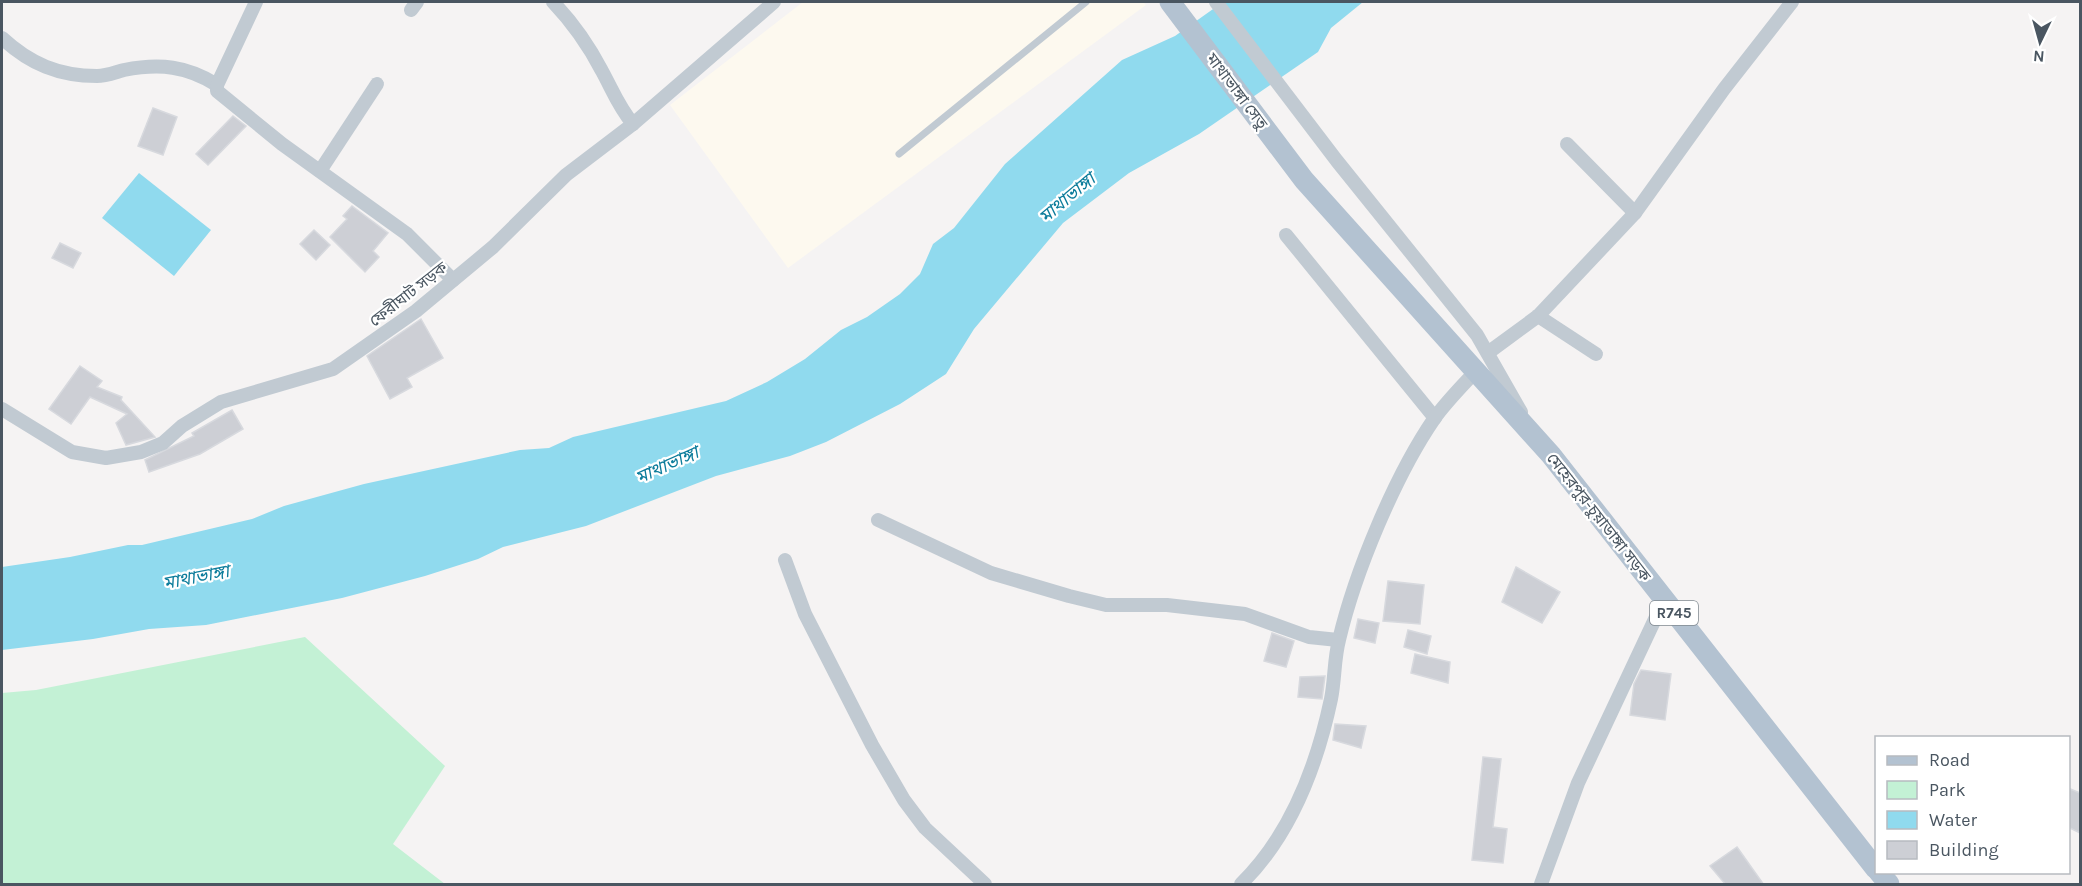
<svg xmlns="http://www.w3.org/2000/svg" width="2082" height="886" font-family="Karla,'Noto Sans Bengali',sans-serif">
<rect width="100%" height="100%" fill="#f5f3f3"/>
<!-- commercial -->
<polygon fill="#fdf9ef" points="803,2 1143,2 1146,5 788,268 670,105"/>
<!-- green -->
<polygon fill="#c3f1d5" points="305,637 445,766 393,844 445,884 2,884 2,693 36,690"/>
<!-- water -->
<g fill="#90daee">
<polygon points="1223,2 1363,2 1331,28 1318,52 1199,134 1129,173 1063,223 974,329 946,374 900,404 826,442 790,456 716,476 586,526 503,547 478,559 425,576 342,598 206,625 149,629 93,639 2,650 2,567 70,557 128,545 142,545 252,519 284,506 364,484 520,450 549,448 573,437 726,401 767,382 805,359 841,330 867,317 900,294 920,274 933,244 954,228 1005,164 1122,60 1175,36"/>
<polygon points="139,173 211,230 174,276 102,218"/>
</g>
<!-- building -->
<g fill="#cdcfd5" stroke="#d7d9de" stroke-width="1.5">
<polygon points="153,108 177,117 163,155 138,146"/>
<polygon points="233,116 246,126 208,165 196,154"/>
<polygon points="352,206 388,233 373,251 379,257 365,272 330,237 347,219 343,216"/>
<polygon points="314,230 330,245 316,260 300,244"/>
<polygon points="60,243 81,253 73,268 52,258"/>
<polygon points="421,319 443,358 407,378 412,387 390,399 367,356"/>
<polygon points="80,366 102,381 97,387 122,397 121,400 155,437 126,445 116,423 127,414 90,397 71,424 49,409"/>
<polygon points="232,410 243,429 200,454 149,472 145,460 194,436 192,433"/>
<polygon points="1516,567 1560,592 1542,623 1502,602"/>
<polygon points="1388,581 1424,585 1420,624 1383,621"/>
<polygon points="1358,619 1379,623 1375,643 1354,638"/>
<polygon points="1408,630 1431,636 1427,654 1404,647"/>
<polygon points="1272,633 1294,641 1286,667 1264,661"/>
<polygon points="1415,654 1450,662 1448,683 1411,673"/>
<polygon points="1641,670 1671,674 1665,720 1630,715 1634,684"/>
<polygon points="1325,676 1322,699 1298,697 1300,677"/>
<polygon points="1335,724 1366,726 1361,748 1333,740"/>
<polygon points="1483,757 1501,759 1493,827 1507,829 1503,863 1472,860"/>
<polygon points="2068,788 2080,793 2080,833 2068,827"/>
<polygon points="1737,847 1764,885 1726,885 1710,866"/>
</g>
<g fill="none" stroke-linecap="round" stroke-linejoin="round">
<!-- service -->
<polyline stroke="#c1cad2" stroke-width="7" points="899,154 1086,2"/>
<!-- minor -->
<g stroke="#c1cad2" stroke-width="14">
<path d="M553,2C572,22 589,46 602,71C613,91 618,106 633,124"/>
<polyline points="1216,2 1337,161 1477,335 1521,412"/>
<polyline points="411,10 417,2"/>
<path d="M2,38C30,64 59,76 97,76C106,76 116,72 124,70C160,63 187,66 217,85V91L282,144L407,234L453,280"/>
<polyline points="217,85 256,2"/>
<polyline points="1567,144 1635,213"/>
<polyline points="320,171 377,84"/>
<polyline points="1286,235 1435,418"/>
<polyline points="1538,316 1596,354"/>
<polyline points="1489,352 1538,316 1635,213 1724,89 1792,2"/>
<polyline points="2,409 72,452 106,458 141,452 163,443 182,426 221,402 333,369 416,311 493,247 566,175 633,124 774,2"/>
<polyline points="878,520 991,573 1069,596 1106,605 1167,605 1245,614 1309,637 1338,640"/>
<polyline points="785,560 805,614 872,745 904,800 925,828 985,884"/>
<path d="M1241,884C1290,836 1317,765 1331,699C1335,679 1334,659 1339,640C1355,572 1395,476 1434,419C1446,402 1462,386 1476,371"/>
<polyline points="1541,884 1578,783 1664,600"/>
</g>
<!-- primary -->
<g stroke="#b3c2d1" stroke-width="21">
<polyline points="1170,2 1304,180 1551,455 1876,869"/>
<polyline points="1879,872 1889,884"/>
</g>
</g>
<g text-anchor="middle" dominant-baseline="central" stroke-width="4.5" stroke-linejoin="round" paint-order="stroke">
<!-- shield labels -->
<rect fill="#fff" stroke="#808990" stroke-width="1.5" x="1650" y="601" width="48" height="24" rx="4.5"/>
<g font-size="15" font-weight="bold" fill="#4a5661">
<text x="1674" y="613">R745</text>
</g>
<!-- street labels -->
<g font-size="16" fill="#4a5661" stroke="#fff">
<text transform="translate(1237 91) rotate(53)">মাথাভাঙ্গা সেতু</text>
<text transform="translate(408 294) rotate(-38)">ফেরীঘাট সড়ক</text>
<text transform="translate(1599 517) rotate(52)">মেহেরপুর-চুয়াডাঙ্গা সড়ক</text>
</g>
<!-- water labels -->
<g font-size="18" font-style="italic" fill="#0c7c9b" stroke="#fff">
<text transform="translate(1067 198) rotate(-40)">মাথাভাঙ্গা</text>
<text transform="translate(667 465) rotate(-24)">মাথাভাঙ্গা</text>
<text transform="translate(196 577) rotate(-11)">মাথাভাঙ্গা</text>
</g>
</g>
<!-- border -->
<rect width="2082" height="886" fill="none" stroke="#4a5661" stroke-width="6"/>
<!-- legend -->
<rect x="1875" y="736" width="195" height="138" fill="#ffffff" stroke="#b7bbc0" stroke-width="1.5"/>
<rect x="1887" y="756" width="30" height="9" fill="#b3c2d1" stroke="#b7bbc0" stroke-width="1.5"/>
<text x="1929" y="766" font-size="18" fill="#4a5661">Road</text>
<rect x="1887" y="781" width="30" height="18" fill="#c3f1d5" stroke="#b7bbc0" stroke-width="1.5"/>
<text x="1929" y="796" font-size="18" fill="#4a5661">Park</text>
<rect x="1887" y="811" width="30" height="18" fill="#90daee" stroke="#b7bbc0" stroke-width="1.5"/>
<text x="1929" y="826" font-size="18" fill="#4a5661">Water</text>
<rect x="1887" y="841" width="30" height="18" fill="#cdcfd5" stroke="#b7bbc0" stroke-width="1.5"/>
<text x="1929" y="856" font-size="18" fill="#4a5661">Building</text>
<!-- north arrow -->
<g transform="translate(2040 42) rotate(185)" stroke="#ffffff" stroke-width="4.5" paint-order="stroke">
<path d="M0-4.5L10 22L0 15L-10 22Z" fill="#4a5661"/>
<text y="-9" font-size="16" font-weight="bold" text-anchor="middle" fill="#4a5661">N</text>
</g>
</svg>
